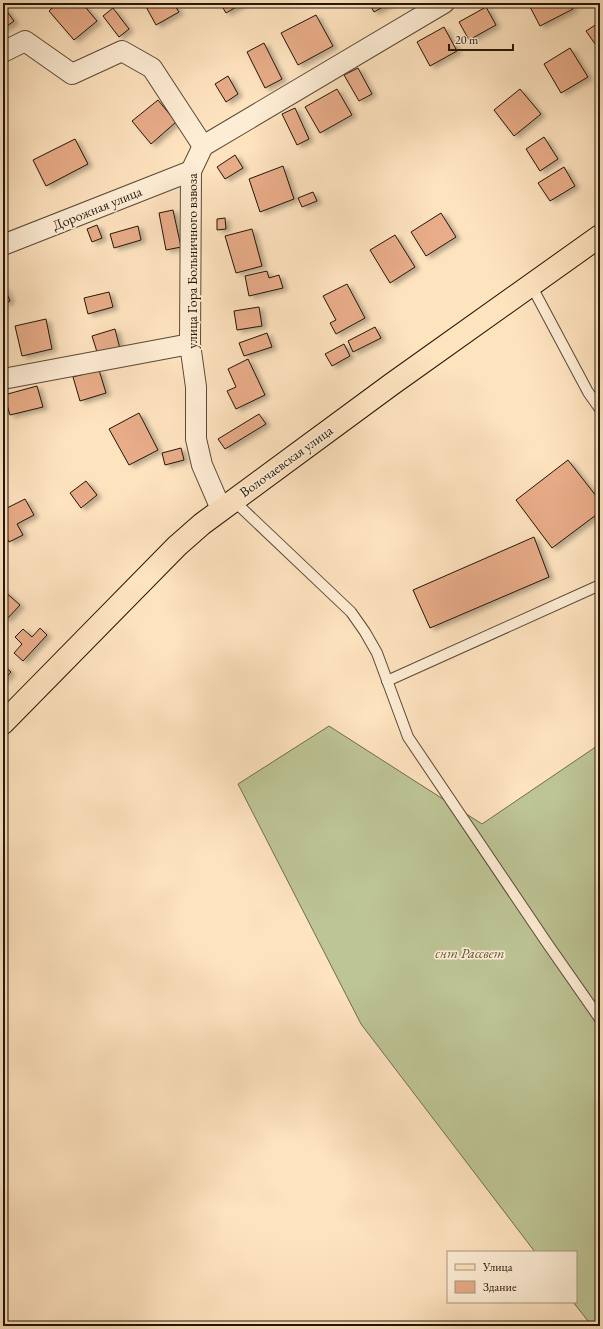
<svg xmlns="http://www.w3.org/2000/svg" width="603" height="1329" font-family="'EB Garamond',serif">
<defs>
<filter id="shadow"><feDropShadow dx="4.5" dy="2.5" stdDeviation="2" flood-color="#0004"/></filter>
</defs>
<rect width="100%" height="100%" fill="#fee3bf"/>
<filter id="stains"><feTurbulence type="fractalNoise" baseFrequency=".005" numOctaves="4"/><feColorMatrix values="0 0 0 0 .2 0 0 0 0 .09 0 0 0 0 .02 0 0 0 .5 -.17"/></filter>
<radialGradient id="worn" r=".72"><stop offset=".6" stop-color="#630" stop-opacity="0"/><stop offset="1" stop-color="#630" stop-opacity=".3"/></radialGradient>
<!-- garden -->
<polygon fill="#bdc495" stroke="#706d4e" points="329,726 482,824 600,744 600,1326 592,1326 573,1302 576,1302 576,1252 535,1252 361,1024 238,784"/>
<!-- building -->
<g fill="#e8ac88" stroke="#231608" filter="url(#shadow)">
<polygon points="58,3 82,3 97,21 74,40 49,11"/>
<polygon points="144,3 173,3 179,12 156,25"/>
<polygon points="220,3 243,3 226,13"/>
<polygon points="369,3 390,3 374,12"/>
<polygon points="528,3 570,3 573,9 540,26"/>
<polygon points="3,6 14,21 3,29"/>
<polygon points="486,7 496,25 469,40 459,22"/>
<polygon points="113,8 129,29 119,37 103,16"/>
<polygon points="316,15 333,46 298,65 281,33"/>
<polygon points="600,22 600,51 586,31"/>
<polygon points="444,27 457,51 430,66 417,42"/>
<polygon points="264,43 282,79 265,88 247,52"/>
<polygon points="570,48 588,77 561,93 544,64"/>
<polygon points="358,68 372,94 359,101 344,75"/>
<polygon points="228,76 238,94 226,102 215,84"/>
<polygon points="337,89 352,115 320,133 305,107"/>
<polygon points="520,89 541,114 514,136 494,110"/>
<polygon points="158,100 176,122 151,144 132,121"/>
<polygon points="295,108 309,139 297,145 282,114"/>
<polygon points="544,137 558,159 540,171 526,149"/>
<polygon points="75,139 88,164 46,186 33,160"/>
<polygon points="235,155 243,168 225,179 217,167"/>
<polygon points="283,166 294,199 260,212 249,179"/>
<polygon points="564,167 575,186 550,201 538,183"/>
<polygon points="313,192 317,201 302,207 298,198"/>
<polygon points="173,210 181,247 166,250 159,213"/>
<polygon points="441,213 456,237 426,256 411,232"/>
<polygon points="225,218 226,229 217,230 217,219"/>
<polygon points="97,225 102,238 92,242 87,229"/>
<polygon points="138,226 141,240 114,248 110,234"/>
<polygon points="252,229 262,266 236,273 225,236"/>
<polygon points="395,235 415,267 390,283 370,250"/>
<polygon points="267,271 269,278 279,275 283,288 249,296 245,276"/>
<polygon points="347,284 365,318 336,334 330,323 336,320 323,296"/>
<polygon points="4,286 10,301 3,304 3,287"/>
<polygon points="109,292 113,307 88,314 84,298"/>
<polygon points="259,307 262,326 237,330 234,311"/>
<polygon points="46,319 52,349 22,356 15,326"/>
<polygon points="375,327 381,338 353,352 348,341"/>
<polygon points="115,329 120,349 98,355 92,336"/>
<polygon points="267,333 272,347 244,356 239,343"/>
<polygon points="344,344 350,356 332,366 325,354"/>
<polygon points="248,359 265,395 236,409 227,391 236,387 228,369"/>
<polygon points="99,370 106,393 80,401 73,377"/>
<polygon points="37,386 43,407 10,415 4,395"/>
<polygon points="139,413 158,450 129,465 109,429"/>
<polygon points="259,414 266,424 225,449 218,439"/>
<polygon points="181,448 184,460 165,465 162,453"/>
<polygon points="568,460 600,501 600,512 552,548 516,500"/>
<polygon points="86,481 97,495 81,508 70,493"/>
<polygon points="25,499 34,515 17,524 23,535 9,542 3,530 3,510"/>
<polygon points="534,537 549,577 430,628 413,590"/>
<polygon points="3,590 20,605 6,620 3,617"/>
<polygon points="40,628 47,635 23,661 14,653 22,644 15,637 23,629 32,637"/>
<polygon points="3,665 11,672 3,681"/>
</g>
<g fill="none" stroke-linecap="round" stroke-linejoin="round">
<defs>
<g id="lane">
<polyline points="531,285 588,392 600,409"/>
<polyline points="233,500 351,612 365,632 377,653 408,737 547,943 600,1019"/>
<polyline points="387,681 600,585"/>
</g>
<g id="street">
<polyline points="3,52 25,41 72,74 122,51 152,68 203,146"/>
<polyline points="3,245 191,171"/>
<polyline points="3,379 190,344"/>
<polyline points="221,509 202,465 196,439 196,387 190,344 191,171 203,146 444,3"/>
</g>
<polyline id="primary" points="3,723 177,546 202,524 392,384 600,236"/>
</defs>
<!-- lane casing -->
<use href="#lane" stroke="#5a4936" stroke-width="12"/>
<!-- street casing -->
<use href="#street" stroke="#5a4936" stroke-width="22"/>
<!-- primary casing -->
<use href="#primary" stroke="#231608" stroke-width="24"/>
<!-- lane -->
<use href="#lane" stroke="#feedd5" stroke-width="10"/>
<!-- street -->
<use href="#street" stroke="#feedd5" stroke-width="20"/>
<!-- primary -->
<use href="#primary" stroke="#fee3bf" stroke-width="22"/>
</g>
<g text-anchor="middle" dominant-baseline="central" stroke-width="3.5" stroke-linejoin="round" paint-order="stroke">
<!-- street labels -->
<g font-size="14" fill="#231608" stroke="#feedd5">
<text transform="translate(97 208) rotate(-22)">Дорожная улица</text>
<text transform="translate(192 261) rotate(-90)">улица Гора Больничного взвоза</text>
<text transform="translate(286 461) rotate(-36)">Волочаевская улица</text>
</g>
<!-- park labels -->
<g font-size="14" font-style="italic" fill="#595339" stroke="#feedd5">
<text x="470" y="953">снт Рассвет</text>
</g>
</g>
<!-- margin -->
<rect width="603" height="1329" fill="none" stroke="#fee3bf" stroke-width="16"/>
<rect x="4" y="4" width="595" height="1321" fill="none" stroke="#231608" stroke-width="2"/>
<rect x="8" y="8" width="587" height="1313" fill="none" stroke="#231608"/>
<!-- legend -->
<rect x="447" y="1251" width="130" height="52" fill="#feedd5" stroke="#a69783"/>
<rect x="455" y="1264" width="20" height="6" fill="#fee3bf" stroke="#a69783"/>
<text x="483" y="1271" font-size="12" fill="#231608">Улица</text>
<rect x="455" y="1281" width="20" height="12" fill="#e8ac88" stroke="#a69783"/>
<text x="483" y="1291" font-size="12" fill="#231608">Здание</text>
<!-- scale -->
<path d="M449 44v6h64v-6" fill="none" stroke="#231608" stroke-width="2"/>
<text x="455" y="44" font-size="12" fill="#231608" stroke="#feedd5" stroke-width="3" paint-order="stroke">20 m</text>
<rect width="100%" height="100%" filter="url(#stains)"/>
<rect width="100%" height="100%" fill="url(#worn)"/>
</svg>
